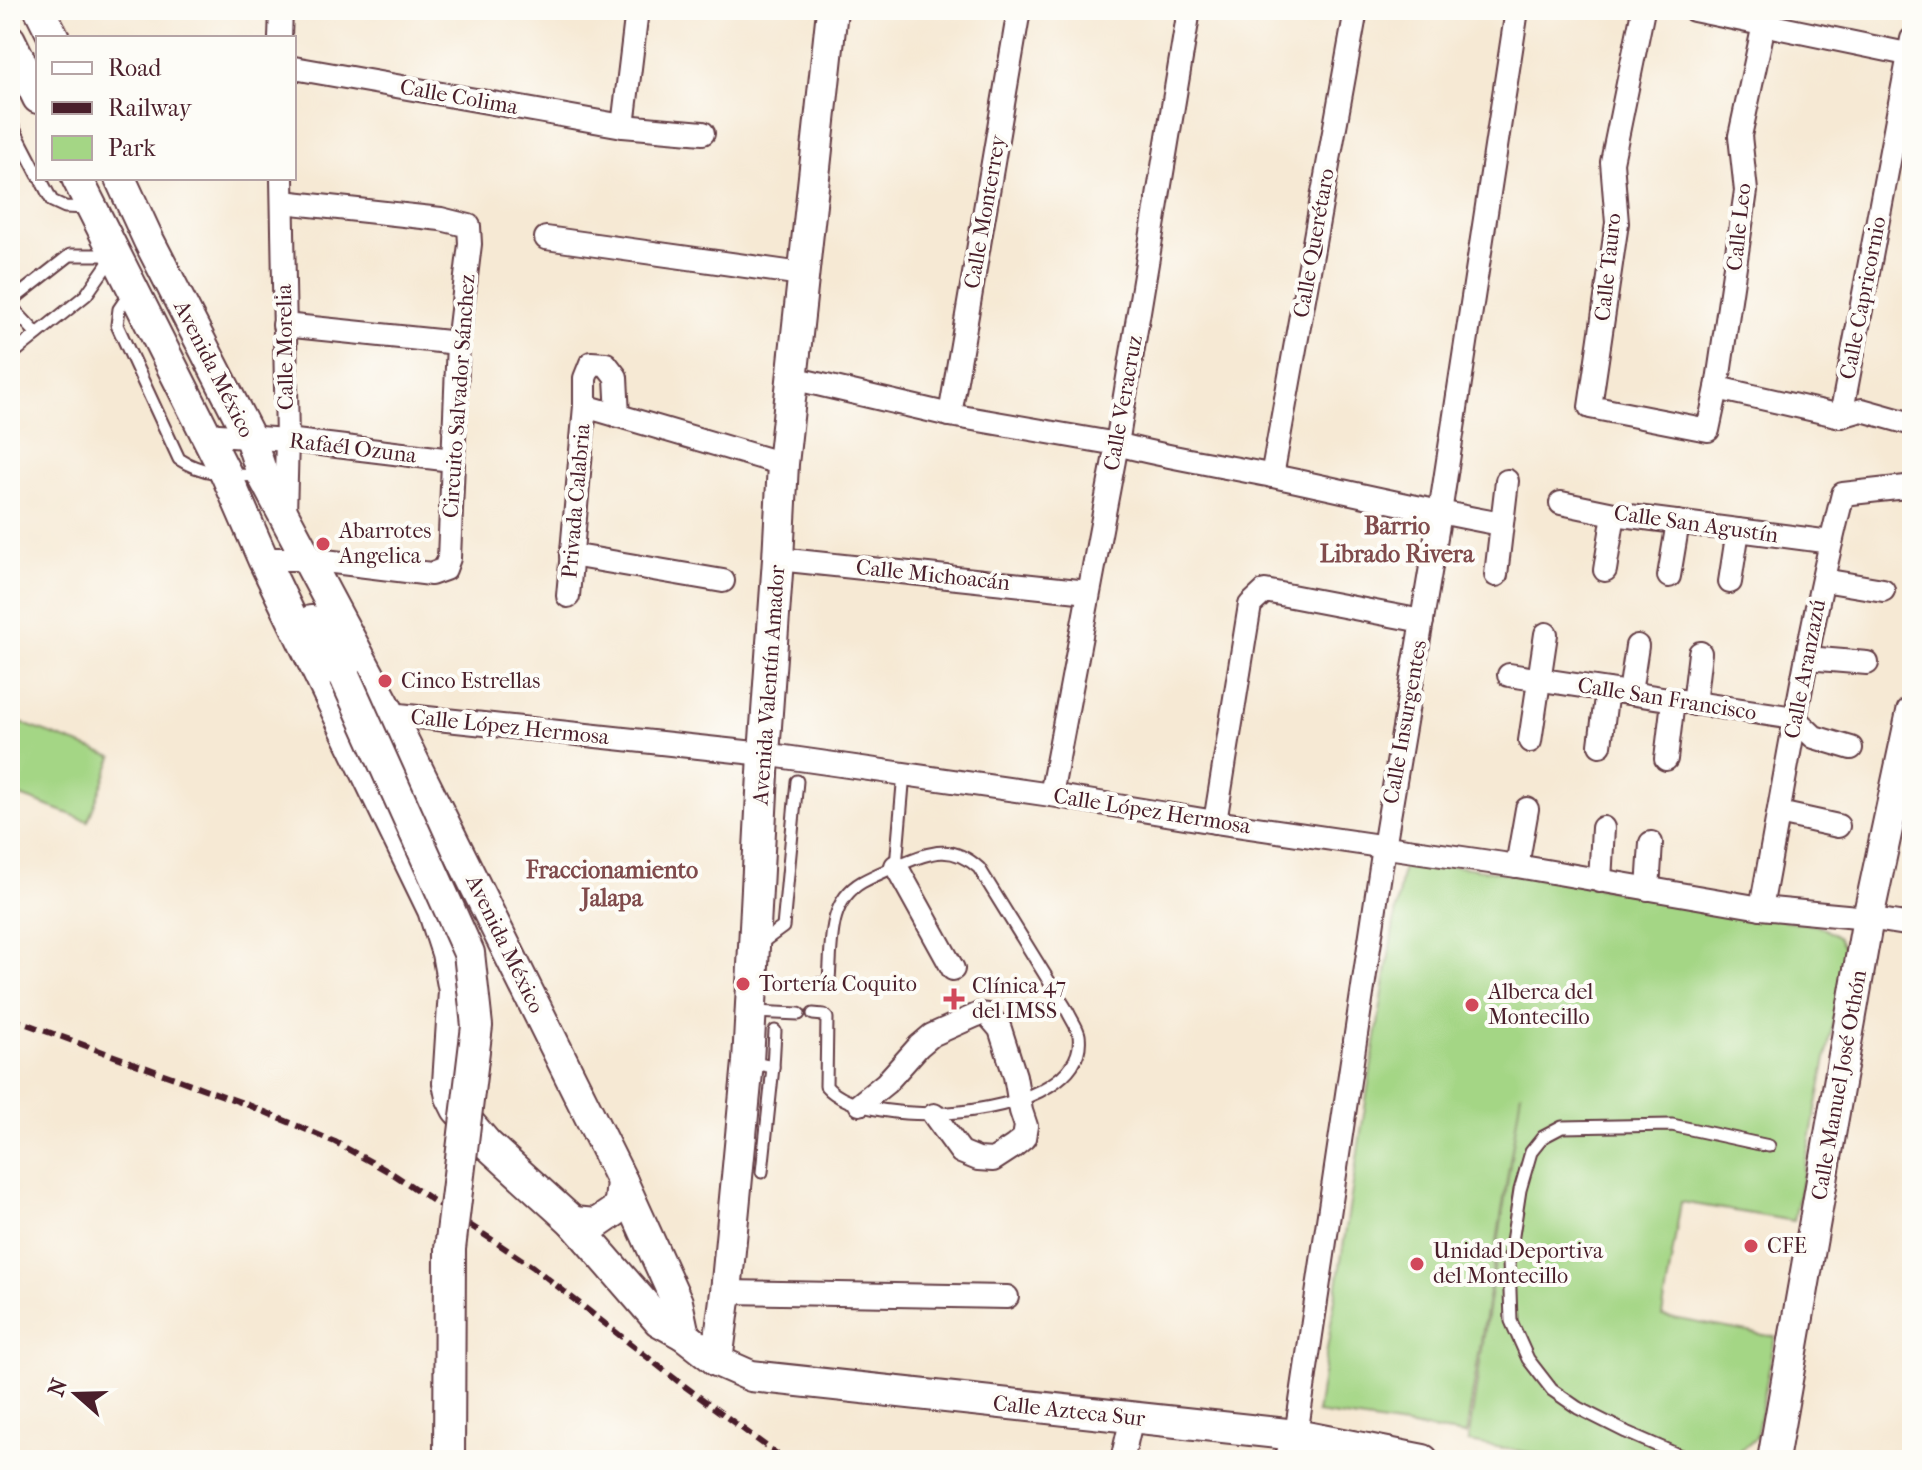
<svg xmlns="http://www.w3.org/2000/svg" width="1922" height="1470" font-family="'IM FELL French Canon',serif">
<rect width="100%" height="100%" fill="#fdfcf7"/>
<filter id="ink" filterUnits="userSpaceOnUse"><feTurbulence type="fractalNoise" baseFrequency=".0125" numOctaves="2"/><feDisplacementMap in="SourceGraphic" scale="16" xChannelSelector="R" yChannelSelector="G"/><feConvolveMatrix kernelMatrix="1 2 1 2 8 2 1 2 1" color-interpolation-filters="sRGB"/></filter>
<filter id="wash" filterUnits="userSpaceOnUse"><feTurbulence type="fractalNoise" baseFrequency=".006" numOctaves="4" result="noise"/><feDisplacementMap in="SourceGraphic" scale="32" xChannelSelector="R" yChannelSelector="G"/><feGaussianBlur stdDeviation="1.8" result="paint"/><feColorMatrix in="noise" values="0 0 0 0 0 0 0 0 0 0 0 0 0 0 0 0 0 1.4 0 .05"/><feComposite in="paint" operator="in"/></filter>
<g filter="url(#wash)">
<rect width="100%" height="100%" fill="#f6e9d4"/>
<!-- green -->
<g fill="#a4d685" stroke="#777a58" stroke-width="2">
<polygon points="10,719 113,757 88,821 10,792"/>
<polygon points="1404,859 1555,880 1820,926 1837,937 1847,952 1794,1221 1681,1202 1662,1316 1775,1337 1756,1438 1730,1460 1572,1460 1468,1442 1521,1092 1466,1435 1317,1413"/>
</g>
</g>
<g filter="url(#ink)">
<g fill="none" stroke-linecap="round" stroke-linejoin="round">
<defs>
<g id="lane">
<polyline points="10,121 38,175"/>
<polyline points="40,178 52,201 65,207 88,208"/>
<path d="M132,290L119,309L117,325L179,459C203,475 232,475 260,476"/>
<polyline points="10,302 70,255 113,255"/>
<polyline points="10,305 37,334"/>
<polyline points="10,356 86,295 114,255"/>
<polyline points="757,946 783,927 797,781"/>
<polyline points="753,983 802,984"/>
<path d="M817,984H824L829,980C832,945 827,902 862,882C873,876 885,871 896,866"/>
<polyline points="751,1012 799,1014"/>
<path d="M813,1014L824,1015L827,1018L826,1086C867,1135 1090,1119 1079,1035C1078,1028 1071,1019 1068,1012L979,868C950,842 929,853 896,866L904,773"/>
<polyline points="749,1062 773,1067 762,1172"/>
<polyline points="773,1067 775,1031"/>
<polyline points="1690,1460 1626,1432 1578,1408 1552,1390 1528,1359 1511,1321 1509,1261 1520,1190 1531,1152 1543,1137 1562,1127 1672,1125 1769,1146"/>
</g>
<g id="street">
<polyline points="1643,10 1612,162 1617,223 1590,407 1708,430 1717,388 1746,191 1740,136 1764,24"/>
<polyline points="1694,10 1912,55"/>
<polyline points="280,38 281,10"/>
<polyline points="294,68 623,126 703,133"/>
<polyline points="623,126 637,10"/>
<polyline points="282,178 287,440 285,514"/>
<polyline points="546,238 802,274"/>
<polyline points="284,325 458,343"/>
<path d="M792,378L950,415L1117,444C1168,458 1221,465 1273,476C1349,492 1425,510 1501,524"/>
<polyline points="1717,388 1841,416 1862,410 1912,424"/>
<polyline points="585,406 783,464"/>
<polyline points="950,415 1019,10"/>
<polyline points="1841,416 1912,39"/>
<polyline points="205,434 287,440 452,460"/>
<polyline points="1272,476 1356,10"/>
<polyline points="1561,503 1614,514 1831,542"/>
<polyline points="571,555 723,581"/>
<polyline points="263,559 309,559 431,574 445,569 449,558 458,343 470,244 469,226 441,219 283,202"/>
<polyline points="778,559 1088,592"/>
<polyline points="1605,570 1614,514"/>
<polyline points="1496,575 1507,481"/>
<polyline points="1669,576 1678,522"/>
<polyline points="1823,580 1883,590"/>
<polyline points="1730,582 1738,530"/>
<polyline points="568,596 585,406 585,378 591,363 606,364 616,377 618,416"/>
<polyline points="1807,658 1867,663"/>
<polyline points="1509,675 1794,718 1814,737 1851,748"/>
<polyline points="1630,693 1637,646"/>
<polyline points="1694,704 1700,653"/>
<polyline points="390,714 764,754 1051,795 1215,822 1517,866 1761,908 1868,918 1912,925"/>
<polyline points="1530,741 1546,634"/>
<polyline points="1600,745 1607,690"/>
<polyline points="1666,759 1673,701"/>
<polyline points="1051,795 1117,444 1189,10"/>
<polyline points="1779,813 1838,826"/>
<polyline points="1215,822 1250,605 1265,591 1422,621"/>
<polyline points="896,866 953,969"/>
<polyline points="1517,866 1527,809"/>
<polyline points="1600,881 1603,828"/>
<polyline points="1648,889 1651,843"/>
<path d="M1761,908C1787,770 1808,630 1843,494L1906,487"/>
<polyline points="860,1104 886,1083 919,1046 932,1035 979,1014 988,1015 1000,1029 1015,1076 1021,1111 1026,1126 1024,1138 1013,1147 993,1160 978,1159 961,1152 934,1115"/>
<polyline points="726,1292 1007,1297"/>
<polyline points="1122,1460 1132,1417"/>
<polyline points="1285,1460 1296,1435 1384,847 1440,513 1517,10"/>
</g>
<g id="secondary">
<polyline points="40,10 54,38"/>
<polyline points="10,40 38,98"/>
<polyline points="77,178 226,474 263,559 433,910 447,953 454,991 448,1083 451,1097 457,1109 487,1144 573,1222 659,1321 684,1335 717,1361 751,1376 1296,1435 1423,1460"/>
<polyline points="120,178 149,241 250,438 263,476 390,714 622,1181 677,1302 684,1335"/>
<polyline points="311,621 320,632 345,677"/>
<polyline points="573,1222 596,1224 615,1211 620,1202 622,1181"/>
<polyline points="717,1361 726,1292 748,1062 764,754 778,559 783,464 832,10"/>
<polyline points="1773,1460 1868,918 1912,712"/>
</g>
</defs>
<!-- lane casing -->
<use href="#lane" stroke="#643d44" stroke-width="15"/>
<!-- street casing -->
<use href="#street" stroke="#643d44" stroke-width="26"/>
<!-- secondary casing -->
<use href="#secondary" stroke="#643d44" stroke-width="34"/>
<!-- lane -->
<use href="#lane" stroke="#fff" stroke-width="11"/>
<!-- street -->
<use href="#street" stroke="#fff" stroke-width="22"/>
<!-- secondary -->
<use href="#secondary" stroke="#fff" stroke-width="30"/>
<!-- rail -->
<polyline stroke="#4a1f2b" stroke-width="6" stroke-dasharray="12 6" stroke-linecap="butt" points="10,1018 251,1106 335,1142 393,1174 533,1267 679,1382 785,1460"/>
<defs>
<polyline id="secondary-bridge" points="345,677 469,953 477,1026 450,1249 449,1460"/>
</defs>
<!-- secondary-bridge casing -->
<use href="#secondary-bridge" stroke="#643d44" stroke-width="34" stroke-linecap="butt"/>
<!-- secondary-bridge -->
<use href="#secondary-bridge" stroke="#fff" stroke-width="30"/>
</g>
</g>
<!-- markers -->
<g fill="#d1495b" stroke="#fdfcf7" stroke-width="3">
<circle cx="323" cy="544" r="8"/>
<circle cx="385" cy="681" r="8"/>
<circle cx="743" cy="984" r="8"/>
<path d="M950 987h8v8h8v8h-8v8h-8v-8h-8v-8h8z"/>
<circle cx="1472" cy="1005" r="8"/>
<circle cx="1751" cy="1246" r="8"/>
<circle cx="1417" cy="1264" r="8"/>
</g>
<g text-anchor="middle" dominant-baseline="central" stroke-width="8" stroke-linejoin="round" paint-order="stroke">
<!-- street labels -->
<g font-size="22" fill="#4a1f2b" stroke="#fdfcf7">
<text transform="translate(459 97) rotate(10)">Calle Colima</text>
<text transform="translate(985 212) rotate(-80)">Calle Monterrey</text>
<text transform="translate(1739 227) rotate(-84)">Calle Leo</text>
<text transform="translate(1314 243) rotate(-80)">Calle Querétaro</text>
<text transform="translate(1608 267) rotate(-84)">Calle Tauro</text>
<text transform="translate(1863 298) rotate(-79)">Calle Capricornio</text>
<text transform="translate(285 347) rotate(-91)">Calle Morelia</text>
<text transform="translate(214 369) rotate(63)">Avenida México</text>
<text transform="translate(459 396) rotate(-86)">Circuito Salvador Sánchez</text>
<text transform="translate(1123 403) rotate(-80)">Calle Veracruz</text>
<text transform="translate(353 448) rotate(7)">Rafaél Ozuna</text>
<text transform="translate(576 501) rotate(-85)">Privada Calabria</text>
<text transform="translate(1696 524) rotate(8)">Calle San Agustín</text>
<text transform="translate(933 575) rotate(6)">Calle Michoacán</text>
<text transform="translate(1805 669) rotate(-79)">Calle Aranzazú</text>
<text transform="translate(769 685) rotate(-86)">Avenida Valentín Amador</text>
<text transform="translate(1667 699) rotate(9)">Calle San Francisco</text>
<text transform="translate(1405 722) rotate(-80)">Calle Insurgentes</text>
<text transform="translate(510 727) rotate(6)">Calle López Hermosa</text>
<text transform="translate(1152 811) rotate(9)">Calle López Hermosa</text>
<text transform="translate(505 944) rotate(64)">Avenida México</text>
<text transform="translate(1839 1085) rotate(-80)">Calle Manuel José Othón</text>
<text transform="translate(1069 1411) rotate(6)">Calle Azteca Sur</text>
</g>
<!-- poi labels -->
<g font-size="22" fill="#4a1f2b" stroke="#fdfcf7" text-anchor="start">
<text x="339" y="531">Abarrotes<tspan x="339" dy="25">Angelica</tspan></text>
<text x="401" y="681">Cinco Estrellas</text>
<text x="759" y="984">Tortería Coquito</text>
<text x="972" y="986">Clínica 47<tspan x="972" dy="25">del IMSS</tspan></text>
<text x="1488" y="992">Alberca del<tspan x="1488" dy="25">Montecillo</tspan></text>
<text x="1767" y="1246">CFE</text>
<text x="1433" y="1251">Unidad Deportiva<tspan x="1433" dy="25">del Montecillo</tspan></text>
</g>
<!-- neighbourhood labels -->
<g font-size="24" font-weight="bold" fill="#804b4c" stroke="#fdfcf7">
<text x="1397" y="526">Barrio<tspan x="1397" dy="28">Librado Rivera</tspan></text>
<text x="612" y="870">Fraccionamiento<tspan x="612" dy="28">Jalapa</tspan></text>
</g>
</g>
<!-- margin -->
<rect width="1922" height="1470" fill="none" stroke="#fdfcf7" stroke-width="40"/>
<!-- legend -->
<rect x="36" y="36" width="260" height="144" fill="#fdfcf7" stroke="#b5a4a5" stroke-width="2"/>
<rect x="52" y="62" width="40" height="12" fill="#ffffff" stroke="#b5a4a5" stroke-width="2"/>
<text x="108" y="76" font-size="24" fill="#4a1f2b">Road</text>
<rect x="52" y="102" width="40" height="12" fill="#4a1f2b" stroke="#b5a4a5" stroke-width="2"/>
<text x="108" y="116" font-size="24" fill="#4a1f2b">Railway</text>
<rect x="52" y="136" width="40" height="24" fill="#a4d685" stroke="#b5a4a5" stroke-width="2"/>
<text x="108" y="156" font-size="24" fill="#4a1f2b">Park</text>
<!-- north arrow -->
<g transform="translate(76 1394) rotate(290)" stroke="#fdfcf7" stroke-width="6" paint-order="stroke">
<path d="M0-6L14 30L0 20L-14 30Z" fill="#4a1f2b"/>
<text y="-12" font-size="22" font-weight="bold" text-anchor="middle" fill="#4a1f2b">N</text>
</g>
</svg>
